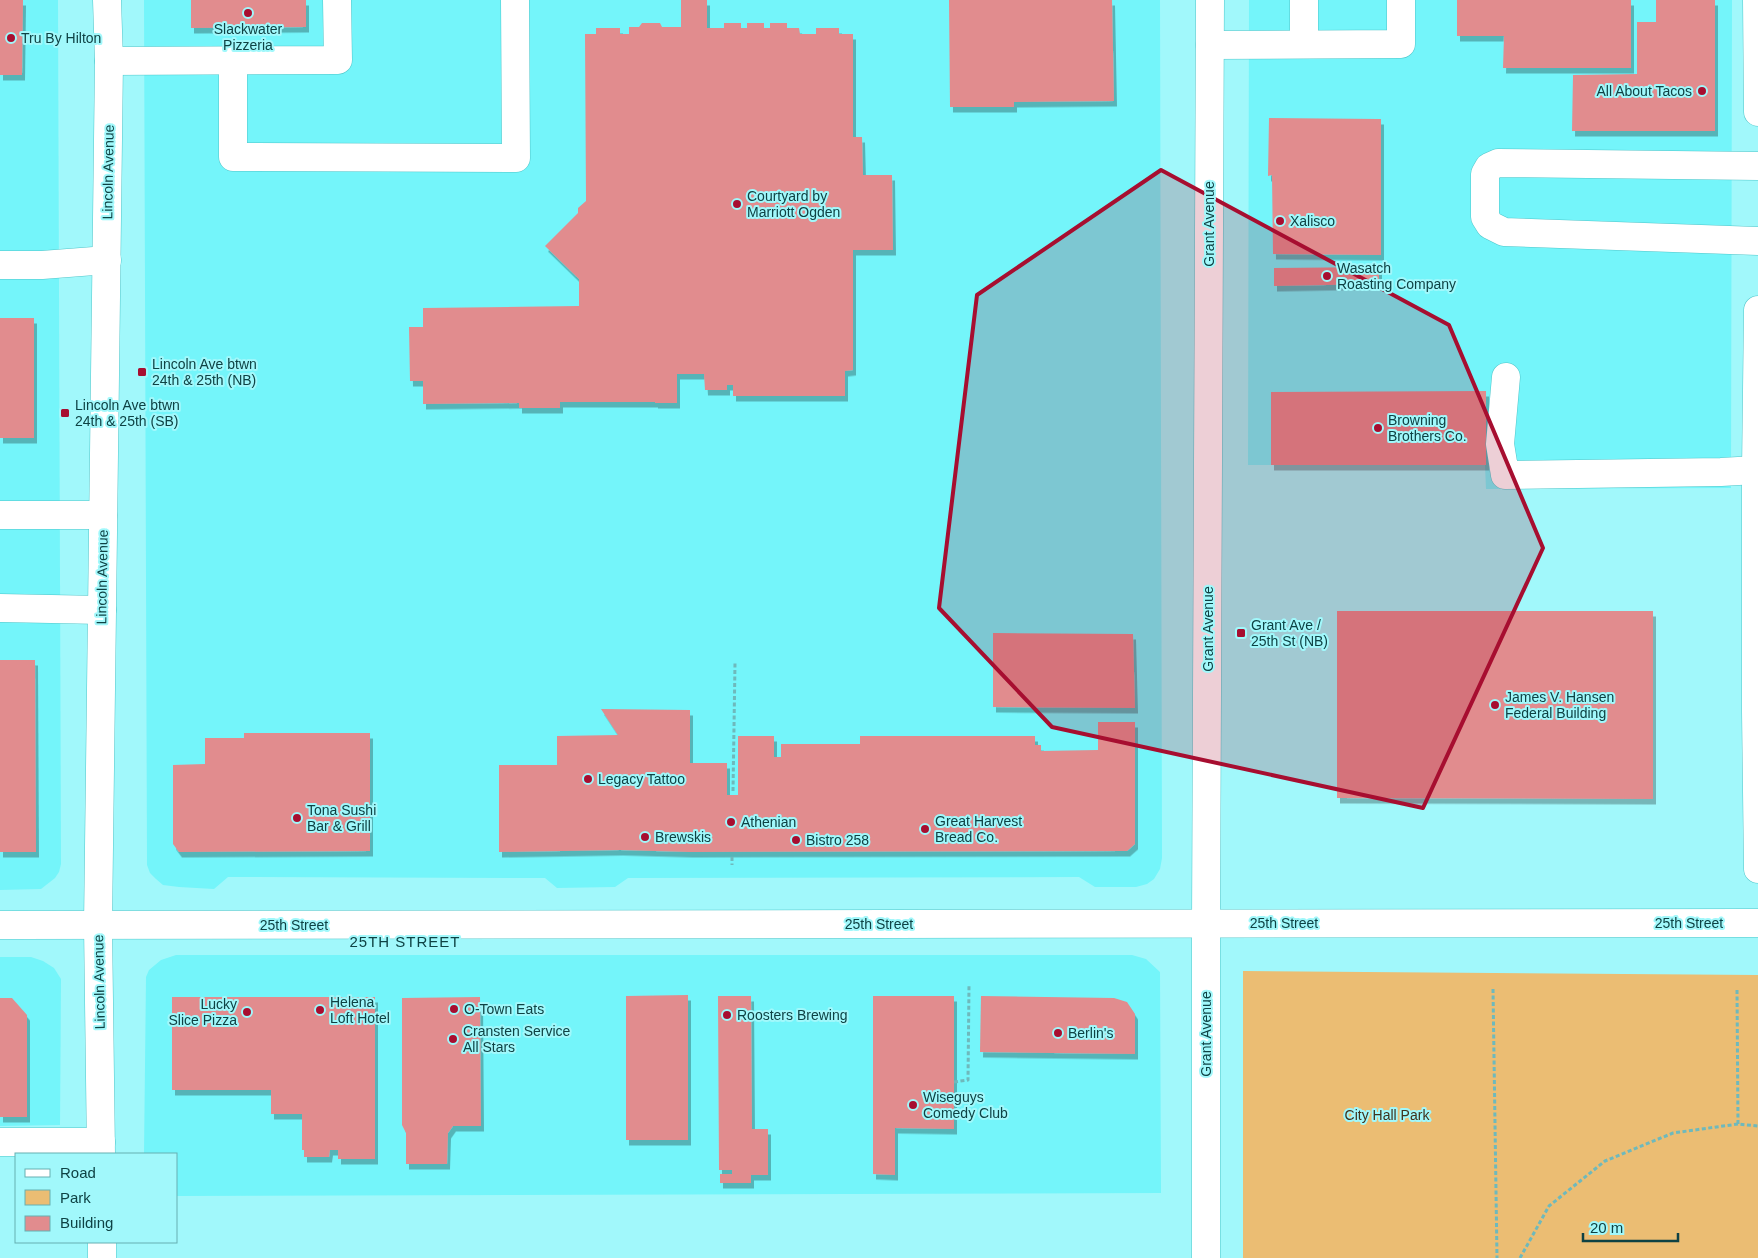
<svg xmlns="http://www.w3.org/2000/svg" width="1758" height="1258" font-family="Arial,sans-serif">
<defs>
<filter id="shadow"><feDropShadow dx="3" dy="5.5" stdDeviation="0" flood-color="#0004"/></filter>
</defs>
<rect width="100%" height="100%" fill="#a1f8fb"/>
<!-- built -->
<g fill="#74f5fa">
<polygon points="0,0 58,0 61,864 59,872 55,878 41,889 0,890"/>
<polygon points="144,0 1160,0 1162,858 1160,869 1154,879 1147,884 1136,887 1095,887 1079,877 628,878 615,887 557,888 545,878 228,877 214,889 179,887 163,885 156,879 150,873 147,865"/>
<polygon points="1249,0 1732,0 1731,488 1486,489 1485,465 1248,465"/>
<polygon points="176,955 1132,955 1146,959 1160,972 1161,1193 176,1196 176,1154 144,1154 146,977 149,970 161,960"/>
<polygon points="0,957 31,957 43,961 54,968 61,979 60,1125 0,1126"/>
</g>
<!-- green -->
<polygon fill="#ebbd73" points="1243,971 1758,975 1758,1258 1243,1258"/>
<!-- building -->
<g fill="#e18c8e" filter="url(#shadow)">
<polygon points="0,0 23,0 22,75 0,75"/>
<polygon points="191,0 306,0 306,27 191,28"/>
<polygon points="681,0 707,0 707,28 724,28 724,23 741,23 741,28 747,28 747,23 764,23 764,28 770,28 770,23 787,23 787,28 799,28 800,34 816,34 816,28 839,28 839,34 853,34 853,137 862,137 863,175 892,175 893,250 853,250 853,370 845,371 845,396 733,396 733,385 727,385 727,390 705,390 704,374 677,374 677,403 655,403 655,402 560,402 560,408 519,408 519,403 423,404 423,381 410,381 409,327 423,327 423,308 579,306 579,279 545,246 578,213 578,208 586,201 585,34 596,34 596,28 620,28 620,34 629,34 629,27 639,27 642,23 660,23 662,27 681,27"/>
<polygon points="949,0 1112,0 1114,101 1014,102 1014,107 950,107"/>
<polygon points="1457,0 1631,0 1631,68 1503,68 1504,36 1457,36"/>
<polygon points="1656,0 1715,0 1715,131 1572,131 1573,75 1637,74 1637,22 1656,22"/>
<polygon points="1269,118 1381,119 1381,255 1273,254 1272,175 1268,176"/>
<polygon points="1379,267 1379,284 1274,286 1274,268"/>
<rect x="0" y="318" width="34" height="120"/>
<polygon points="1486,391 1486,465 1271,465 1271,392"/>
<polygon points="1337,611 1653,611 1653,799 1337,798"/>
<polygon points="993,633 1133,634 1135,708 993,707"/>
<polygon points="0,660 35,660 36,852 0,852"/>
<polygon points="601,709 690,710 690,763 727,763 727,795 738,795 738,736 774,736 774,757 781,757 781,744 860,744 860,736 1035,736 1035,745 1041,745 1041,751 1098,750 1098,722 1135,722 1135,844 1127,851 690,852 620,850 499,852 499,765 557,765 557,736 618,735"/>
<polygon points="244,733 370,733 370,851 179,852 173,844 173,765 205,764 205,738 244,738"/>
<polygon points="688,995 688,1140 626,1140 626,996"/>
<polygon points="718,996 751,996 752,1129 768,1129 768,1175 751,1175 751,1183 720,1183 720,1174 732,1174 732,1170 719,1170"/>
<polygon points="873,996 954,996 954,1129 895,1128 895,1175 873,1174"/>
<polygon points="981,996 1114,998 1127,1002 1135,1014 1135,1054 980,1052"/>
<polygon points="172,997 375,997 375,1159 338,1159 338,1150 330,1150 329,1157 304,1157 304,1150 302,1150 302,1114 271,1114 271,1090 172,1090"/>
<polygon points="480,997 481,1126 453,1126 448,1133 447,1164 406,1164 406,1133 402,1125 402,998"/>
<polygon points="0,998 12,998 27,1015 27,1117 0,1117"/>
</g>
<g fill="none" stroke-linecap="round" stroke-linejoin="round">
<defs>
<g id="minor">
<polyline points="1757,0 1758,112"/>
<polyline points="1304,44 1304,0"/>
<polyline points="1210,45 1401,44 1401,0"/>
<polyline points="109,61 338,60 337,0"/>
<polyline points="233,61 233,157 516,158 515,0"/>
<polyline points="1758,166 1498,163 1489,167 1485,174 1485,217 1490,225 1504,232 1758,241"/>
<polyline points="0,265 42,265 107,260"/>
<polyline points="1758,310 1756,470 1756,712 1758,869"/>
<polyline points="1506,377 1500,444 1505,475 1721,472 1756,470"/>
<polyline points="0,515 103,515"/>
<polyline points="0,608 102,610"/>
<polyline points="0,925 1758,923"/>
<polyline points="0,1142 101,1142"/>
<polyline points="101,1154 98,925 109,61 107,0"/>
<polyline points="102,1242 102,1258"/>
<polyline points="1206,1258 1206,924 1210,0"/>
</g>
</defs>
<!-- minor casing -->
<use href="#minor" stroke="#50c6ca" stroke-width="29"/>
<!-- path -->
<g stroke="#6eb9bc" stroke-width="3" stroke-dasharray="4 2.5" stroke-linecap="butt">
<polyline points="733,791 735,663"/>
<polyline points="732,857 732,865"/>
<polyline points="1493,989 1497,1258"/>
<polyline points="1737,990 1738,1124"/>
<polyline points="954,1082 968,1080 969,985"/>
<polyline points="1520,1258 1549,1206 1605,1161 1673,1133 1738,1124 1758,1126"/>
</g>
<!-- minor -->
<use href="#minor" stroke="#fff" stroke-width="28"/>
</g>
<!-- marked area -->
<path fill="#a70e30" fill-opacity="0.2" stroke="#a70e30" stroke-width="4" stroke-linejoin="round" d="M1161,170L1449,325L1543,548L1423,808L1052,727L939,608L977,295Z"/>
<!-- markers -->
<g fill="#a70e30" stroke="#a1f8fb" stroke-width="2">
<circle cx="248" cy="13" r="5"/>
<circle cx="11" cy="38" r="5"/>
<circle cx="1702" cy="91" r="5"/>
<circle cx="737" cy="204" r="5"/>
<circle cx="1280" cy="221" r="5"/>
<circle cx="1327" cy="276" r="5"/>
<rect x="137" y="367" width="10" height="10" rx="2.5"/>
<rect x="60" y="408" width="10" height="10" rx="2.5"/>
<circle cx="1378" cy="428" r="5"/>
<rect x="1236" y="628" width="10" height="10" rx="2.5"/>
<circle cx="1495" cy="705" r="5"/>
<circle cx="588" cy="779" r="5"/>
<circle cx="297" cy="818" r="5"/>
<circle cx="731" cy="822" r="5"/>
<circle cx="925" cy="829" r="5"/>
<circle cx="645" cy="837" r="5"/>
<circle cx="796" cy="840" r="5"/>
<circle cx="454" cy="1009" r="5"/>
<circle cx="320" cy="1010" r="5"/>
<circle cx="247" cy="1012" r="5"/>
<circle cx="727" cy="1015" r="5"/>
<circle cx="1058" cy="1033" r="5"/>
<circle cx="453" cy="1039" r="5"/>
<circle cx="913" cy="1105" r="5"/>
</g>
<g text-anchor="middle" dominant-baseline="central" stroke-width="4" stroke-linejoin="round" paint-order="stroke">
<!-- poi labels -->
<g font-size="14" fill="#0e4244" stroke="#a1f8fb" text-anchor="start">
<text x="248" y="29" text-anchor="middle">Slackwater<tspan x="248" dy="16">Pizzeria</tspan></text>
<text x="21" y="38">Tru By Hilton</text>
<text x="1692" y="91" text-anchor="end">All About Tacos</text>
<text x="747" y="196">Courtyard by<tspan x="747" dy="16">Marriott Ogden</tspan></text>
<text x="1290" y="221">Xalisco</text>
<text x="1337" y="268">Wasatch<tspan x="1337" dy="16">Roasting Company</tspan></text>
<text x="152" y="364">Lincoln Ave btwn<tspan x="152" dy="16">24th &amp; 25th (NB)</tspan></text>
<text x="75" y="405">Lincoln Ave btwn<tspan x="75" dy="16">24th &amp; 25th (SB)</tspan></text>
<text x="1388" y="420">Browning<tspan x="1388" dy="16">Brothers Co.</tspan></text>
<text x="1251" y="625">Grant Ave /<tspan x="1251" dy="16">25th St (NB)</tspan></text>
<text x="1505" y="697">James V. Hansen<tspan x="1505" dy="16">Federal Building</tspan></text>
<text x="598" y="779">Legacy Tattoo</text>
<text x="307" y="810">Tona Sushi<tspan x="307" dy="16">Bar &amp; Grill</tspan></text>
<text x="935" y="821">Great Harvest<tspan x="935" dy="16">Bread Co.</tspan></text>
<text x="741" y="822">Athenian</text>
<text x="655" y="837">Brewskis</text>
<text x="806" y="840">Bistro 258</text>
<text x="330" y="1002">Helena<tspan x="330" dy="16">Loft Hotel</tspan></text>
<text x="237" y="1004" text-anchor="end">Lucky<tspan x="237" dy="16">Slice Pizza</tspan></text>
<text x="464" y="1009">O-Town Eats</text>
<text x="737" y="1015">Roosters Brewing</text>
<text x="463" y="1031">Cransten Service<tspan x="463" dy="16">All Stars</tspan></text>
<text x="1068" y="1033">Berlin's</text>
<text x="923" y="1097">Wiseguys<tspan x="923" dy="16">Comedy Club</tspan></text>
</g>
<!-- street labels -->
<g font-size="14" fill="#0e4244" stroke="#a1f8fb">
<text transform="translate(108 172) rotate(-89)">Lincoln Avenue</text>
<text transform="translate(1209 224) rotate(-90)">Grant Avenue</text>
<text transform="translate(102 577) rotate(-89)">Lincoln Avenue</text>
<text transform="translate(1208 629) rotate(-90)">Grant Avenue</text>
<text x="1284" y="923">25th Street</text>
<text x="1689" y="923">25th Street</text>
<text x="879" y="924">25th Street</text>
<text x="294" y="925">25th Street</text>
<text transform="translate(99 982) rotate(-91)">Lincoln Avenue</text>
<text transform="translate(1206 1034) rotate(-90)">Grant Avenue</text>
</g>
<!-- park labels -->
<g font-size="14" fill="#3f321d" stroke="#a1f8fb">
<text x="1387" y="1115">City Hall Park</text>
</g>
<!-- neighbourhood labels -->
<g font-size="15" letter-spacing="1" fill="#0e4244" stroke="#a1f8fb">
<text x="405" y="941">25TH STREET</text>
</g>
</g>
<!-- legend -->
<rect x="15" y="1153" width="162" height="90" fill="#a1f8fb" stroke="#66afb2"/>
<rect x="25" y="1169" width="25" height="8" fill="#ffffff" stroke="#66afb2"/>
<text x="60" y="1178" font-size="15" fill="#0e4244">Road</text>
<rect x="25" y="1190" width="25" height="15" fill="#ebbd73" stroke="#66afb2"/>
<text x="60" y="1203" font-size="15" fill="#0e4244">Park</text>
<rect x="25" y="1216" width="25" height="15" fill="#e18c8e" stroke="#66afb2"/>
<text x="60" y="1228" font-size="15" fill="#0e4244">Building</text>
<!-- scale -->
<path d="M1583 1233v8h95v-8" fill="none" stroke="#0e4244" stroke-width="2.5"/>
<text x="1590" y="1233" font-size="15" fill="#0e4244" stroke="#a1f8fb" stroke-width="4" paint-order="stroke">20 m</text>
</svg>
